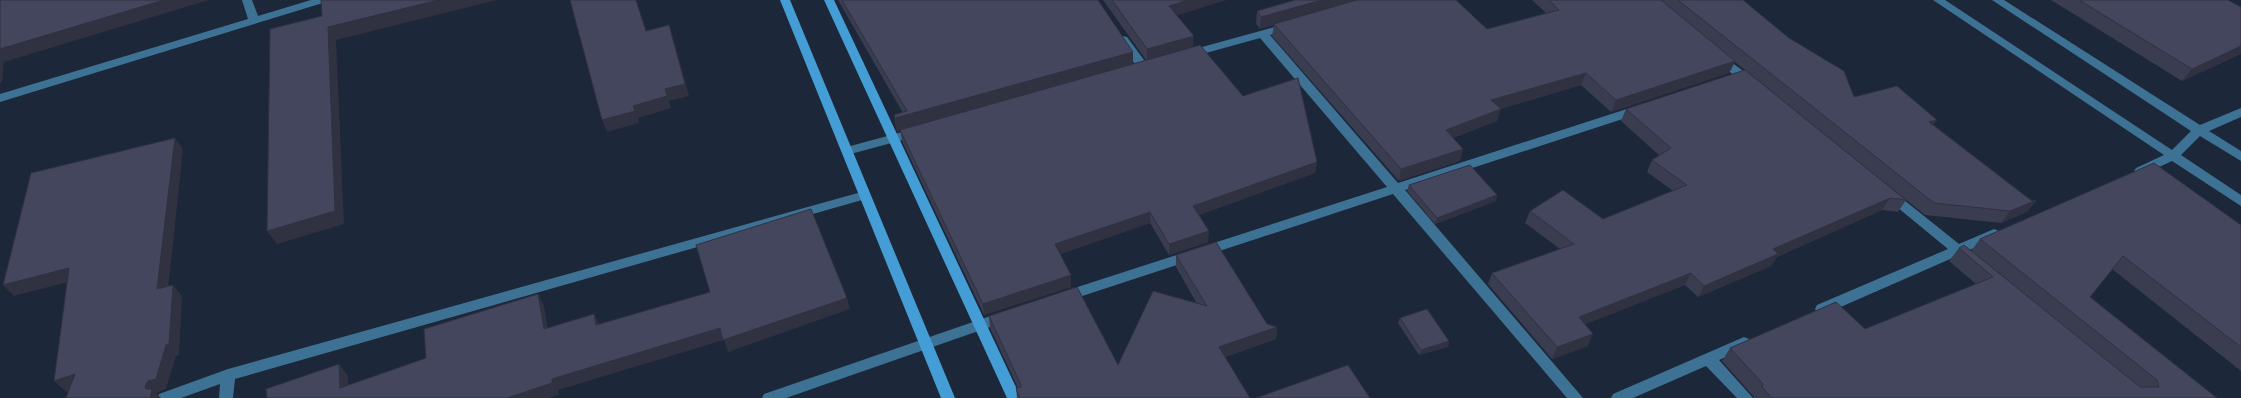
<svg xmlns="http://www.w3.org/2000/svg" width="2241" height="398" font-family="Helvetica,sans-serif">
<rect width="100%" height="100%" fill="#1c273a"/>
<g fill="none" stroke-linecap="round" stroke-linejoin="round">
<!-- street -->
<g fill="#3e7295" fill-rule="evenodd">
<polygon points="242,0 252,0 258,16 311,0 327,0 326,2 0,102 0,94 248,19"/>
<polygon points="1933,0 1945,0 2172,150 2191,131 1992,0 2004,0 2200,125 2241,108 2241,117 2209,131 2241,151 2241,161 2200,136 2181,155 2241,195 2241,206 2172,161 2144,174 2136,174 2134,171 2136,168 2164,155"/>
<polygon points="1289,23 1293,24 1294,26 1293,28 1270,35 1398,183 1636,106 1644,106 1646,109 1644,112 1405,190 1583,398 1567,398 1393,194 1064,302 1059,301 1057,297 1059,293 1387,187 1260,38 1188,58 1182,54 1184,52"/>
<polygon points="1123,36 1127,37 1147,64 1149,67 1147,70 1139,70 1119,41 1118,39 1119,37"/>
<polygon points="1719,53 1754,79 1756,82 1754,85 1746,85 1715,60 1713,57 1715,54"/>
<polygon points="917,128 921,129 923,132 921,135 847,155 841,151 843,148"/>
<polygon points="865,191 871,195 869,198 235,379 233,398 219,398 220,384 181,398 157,398 159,394 228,369"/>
<polygon points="1890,191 1894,192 1959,244 1994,229 1999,231 2000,234 1999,237 1967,251 1967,256 1962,258 1957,256 1827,313 1817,313 1815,309 1817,305 1948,249 1886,198 1884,195 1886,192"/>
<polygon points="1005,311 1010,312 1012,316 1010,320 786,398 762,398 764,394"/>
<polygon points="1744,337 1749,339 1751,343 1749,347 1719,360 1753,398 1737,398 1706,366 1633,398 1611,398 1613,394"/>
</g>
<!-- secondary -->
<g fill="#449dd5" fill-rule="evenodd">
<polygon points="780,0 790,0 955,398 941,398"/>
<polygon points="824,0 834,0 1021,398 1007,398"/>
</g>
</g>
<!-- wall -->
<g fill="#3a3c50">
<polygon points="838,0 1098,0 1133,64 1146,60 1103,0 1226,0 1177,15 1193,47 1243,96 1317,162 1315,173 1199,215 1208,242 1169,255 1150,223 1060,254 1071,275 1071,287 984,315 902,141 900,130 897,131 896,128 894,115 903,113"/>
<polygon points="1532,0 1743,0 1854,97 1934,125 2032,201 2037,200 2027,212 2001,223 1925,215 1735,62 1729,73 1611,112 1581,85 1500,109 1497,121 1453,138 1463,149 1460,161 1399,181 1272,36 1274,25 1260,29 1256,23 1257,11 1487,29 1546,13"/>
<polygon points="2051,0 2228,0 2241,54 2182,81"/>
<polygon points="1626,109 1906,200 1898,212 1882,210 1777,257 1771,266 1698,297 1685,285 1585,324 1588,346 1552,359 1488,284 1492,273 1560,249 1525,223 1530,211 1603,219 1673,191 1647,172 1652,160 1660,156 1621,121"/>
<polygon points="1409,185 1496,201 1435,224 1407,191"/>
<polygon points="2241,225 2241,371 2112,269 2090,297 2217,398 1754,398 1754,397 1722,361 1730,348 1865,329 1976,284 1949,261 1959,248 1971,251 1980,239"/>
<polygon points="1176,255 1267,324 1277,327 1276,339 1225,357 1250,398 1017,398 1016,388 1018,388 990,328 989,316 1118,365 1197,304 1176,267"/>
<polygon points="1400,318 1449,341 1448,347 1419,355 1398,323"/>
</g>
<!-- shaded-wall -->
<g fill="#303141">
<polygon points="164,0 209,0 4,62 2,82 0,83 0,49"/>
<polygon points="439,0 497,0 336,40 344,224 277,244 267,231 328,27"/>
<polygon points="1188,0 1226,0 1169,18 1169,6"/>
<polygon points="1322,0 1364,0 1260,29 1261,17"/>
<polygon points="669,25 673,37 689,96 669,101 671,108 638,118 639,123 607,132 602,120 633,106"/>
<polygon points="1194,36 1193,48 1147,61 1147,49"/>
<polygon points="2241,46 2241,54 2182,81 2192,69"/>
<polygon points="1133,52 1133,64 897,131 895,118"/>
<polygon points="1735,61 1729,73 1611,112 1616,100"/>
<polygon points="1586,73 1581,85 1488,112 1491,100"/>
<polygon points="1501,109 1497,121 1443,142 1446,130"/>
<polygon points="1937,120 1929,132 1929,122"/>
<polygon points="175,138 183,149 167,300 157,289"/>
<polygon points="1463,149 1460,161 1399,181 1401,169"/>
<polygon points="1317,162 1315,173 1192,217 1193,206"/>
<polygon points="1497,195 1496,201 1435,224 1437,218"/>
<polygon points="1890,198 1882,210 1777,257 1771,266 1698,297 1704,286 1773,249"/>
<polygon points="2037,200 2027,212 2001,223 2010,211"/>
<polygon points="1150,212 1150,223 1055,256 1055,244"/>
<polygon points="1209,231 1208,242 1169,255 1169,244"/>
<polygon points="69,268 80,279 14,296 3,285"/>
<polygon points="1691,273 1685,285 1574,329 1579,317"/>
<polygon points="1071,275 1071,287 984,315 983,304"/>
<polygon points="173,285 182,296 179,355 176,356 166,389 158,392 157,394 161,398 150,398 145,386 166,345"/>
<polygon points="538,294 544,306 550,340 544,329"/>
<polygon points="847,298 850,309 728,352 724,340 558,390 559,395 549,398 507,398 552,379 720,328"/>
<polygon points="594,314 600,326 596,325"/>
<polygon points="1277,327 1276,339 1218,359 1219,347"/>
<polygon points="1593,334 1588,346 1552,359 1557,347"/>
<polygon points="1449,341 1448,347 1419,355 1421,350"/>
<polygon points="339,364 348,376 349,398 340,388"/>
<polygon points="75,374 86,385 66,392 54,381"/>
</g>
<!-- building -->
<g fill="#44465d" stroke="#303141">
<polygon points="0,0 164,0 0,49"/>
<polygon points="321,0 439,0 328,27 335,211 267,231 270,29 322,16"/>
<polygon points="570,0 636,0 646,31 669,25 685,84 665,89 667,96 633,106 635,111 602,120"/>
<polygon points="842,0 1098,0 1133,52 895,118 894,115 907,111"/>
<polygon points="1112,0 1188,0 1169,6 1194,36 1147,49"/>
<polygon points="1295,0 1322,0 1261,17 1257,11"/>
<polygon points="1357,0 1456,0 1487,29 1559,10 1549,0 1661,0 1735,61 1616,100 1586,73 1491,100 1501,109 1446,130 1463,149 1401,169 1274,24"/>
<polygon points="1678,0 1743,0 1789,38 1844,71 1854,97 1897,86 1937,120 1929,122 2032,201 2037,200 2010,211 1934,203"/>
<polygon points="2079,0 2228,0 2241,7 2241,46 2192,69"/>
<polygon points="1200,45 1243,96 1298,78 1317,162 1193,206 1209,231 1169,244 1150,212 1055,244 1071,275 983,304 900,130"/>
<polygon points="1745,70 1906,200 1890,198 1773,249 1778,254 1704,286 1691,273 1579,317 1593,334 1557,347 1492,273 1574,244 1530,211 1563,190 1603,219 1687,185 1652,160 1671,148 1626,109"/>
<polygon points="175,138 157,289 173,285 169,344 166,345 156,379 148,381 145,386 146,389 152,389 150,398 66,398 75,374 54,381 69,268 3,285 31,173"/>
<polygon points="2154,163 2241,225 2241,347 2123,256 2090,297 2217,398 1772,398 1762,387 1763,384 1730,348 1836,302 1865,329 1993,277 1959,248 1964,245 2140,387 2159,387 2157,380 1980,239"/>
<polygon points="1470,165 1497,195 1437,218 1409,185"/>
<polygon points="811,209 847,298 723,340 720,328 552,379 552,383 507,398 267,398 266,389 339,364 340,388 426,358 424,329 538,294 544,329 594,314 596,325 710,292 696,245"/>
<polygon points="1216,242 1267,324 1277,327 1219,347 1250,398 1020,398 1016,388 1021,387 1021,385 989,316 1077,287 1118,365 1153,291 1207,306 1176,255"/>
<polygon points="1427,309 1449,341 1421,350 1400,318"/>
<polygon points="1348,365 1370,398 1256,398"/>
</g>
</svg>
